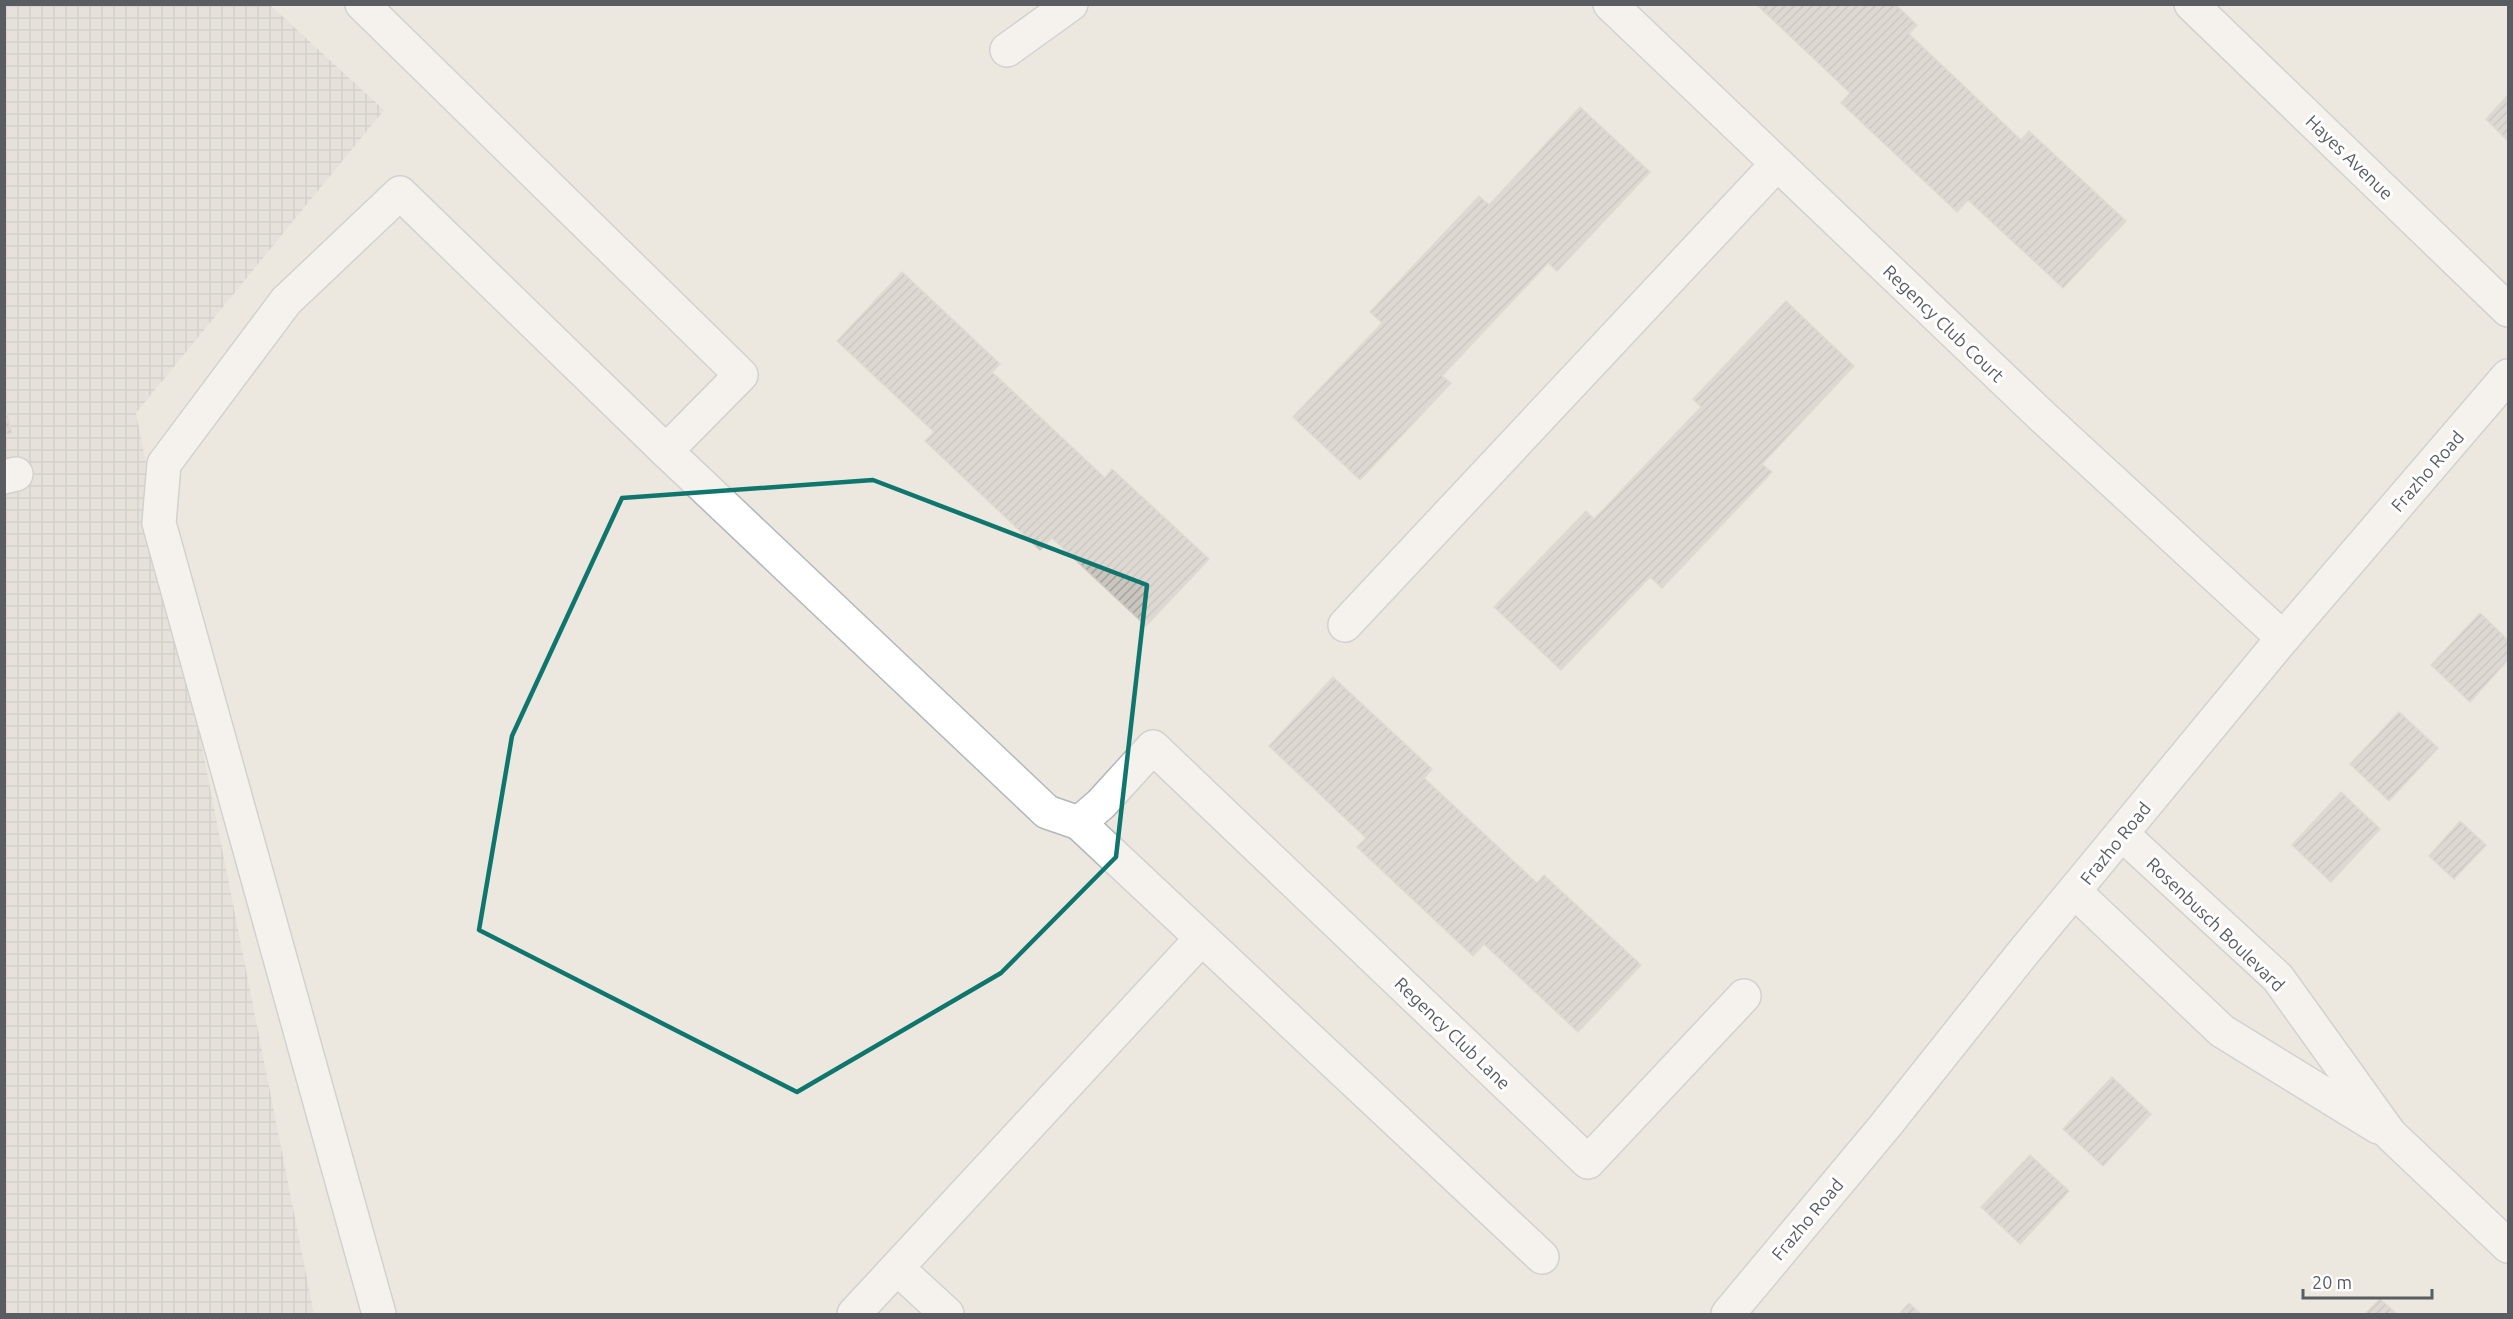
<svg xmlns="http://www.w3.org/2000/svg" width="2513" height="1319" font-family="Ubuntu,sans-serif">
<defs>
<pattern id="industrial-grid" width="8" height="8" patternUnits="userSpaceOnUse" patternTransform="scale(1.5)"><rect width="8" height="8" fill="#dddad5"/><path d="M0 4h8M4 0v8" fill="none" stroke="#b6b4b0"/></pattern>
<pattern id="building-hatch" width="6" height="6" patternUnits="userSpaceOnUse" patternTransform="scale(1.5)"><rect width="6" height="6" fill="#c9c5bf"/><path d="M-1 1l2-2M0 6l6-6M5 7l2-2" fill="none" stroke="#a6a39f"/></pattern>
</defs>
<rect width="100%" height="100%" fill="#ece8e0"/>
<!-- industrial -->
<polygon fill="url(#industrial-grid)" points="5,5 270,5 384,110 136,413 314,1314 5,1314"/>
<!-- building -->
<g fill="url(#building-hatch)" stroke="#d0c9bf" stroke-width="1.5">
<polygon points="1756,4 1895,4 1917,25 1909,34 2021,140 2029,131 2126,221 2063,288 1968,200 1957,212 1841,103 1850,93"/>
<polygon points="2508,95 2508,141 2486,119"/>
<polygon points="1580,107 1650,172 1557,271 1548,263 1442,376 1451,383 1360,480 1293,417 1382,323 1370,312 1479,196 1489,205"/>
<polygon points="902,272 1000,364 992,372 1105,478 1112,469 1209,559 1146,626 1052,538 1040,550 925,441 934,432 837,341"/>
<polygon points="1786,301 1854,366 1762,464 1772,472 1662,588 1650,577 1561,670 1494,607 1586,511 1594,519 1701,407 1693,399"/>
<polygon points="4,405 12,433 4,435"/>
<polygon points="2480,613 2508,640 2508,660 2470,702 2431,665"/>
<polygon points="1333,677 1432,769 1424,778 1537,883 1544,875 1641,965 1578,1032 1484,944 1473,956 1357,847 1366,838 1269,746"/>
<polygon points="2399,712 2438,748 2389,801 2350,764"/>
<polygon points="2341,792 2380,829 2331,882 2292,845"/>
<polygon points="2460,821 2486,845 2454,879 2429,856"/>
<polygon points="2112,1077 2151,1114 2103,1166 2063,1129"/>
<polygon points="2030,1155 2069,1191 2020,1244 1981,1207"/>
<polygon points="2380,1299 2397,1314 2365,1314"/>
<polygon points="1909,1303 1921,1314 1899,1314"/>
</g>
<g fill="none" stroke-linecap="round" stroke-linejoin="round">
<defs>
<g id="minor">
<polyline points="362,4 741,375 666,451"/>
<polyline points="1610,4 2044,418 2283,638"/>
<polyline points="2191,4 2508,310"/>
<polyline points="1007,50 1071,4"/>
<polyline points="4,477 16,474"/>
<polyline points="1345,625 1777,164"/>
<polyline points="1079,823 1542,1257"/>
<polyline points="2122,834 2278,978 2390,1134 2508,1246"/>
<polyline points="2075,892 2222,1031 2378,1127"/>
<polyline points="897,1268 947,1314"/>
<polyline points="379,1314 159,523 164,464 286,301 400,193 666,451 1047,812 1079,823 1101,804 1153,747 1588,1162 1744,996"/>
<polyline points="854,1314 1201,939"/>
<polyline points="1728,1314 1885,1126 2022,954 2283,638 2508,376"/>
</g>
</defs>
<!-- minor casing -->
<use href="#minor" stroke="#b3b7bb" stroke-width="36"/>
<!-- minor -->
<use href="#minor" stroke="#fff" stroke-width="33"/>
</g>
<!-- marked area -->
<path d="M0 0H2513V1319H0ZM873,480L1147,585L1116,857L1001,973L797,1092L479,930L512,736L622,498Z" fill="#ece8e0" fill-opacity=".55" fill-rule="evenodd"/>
<path fill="none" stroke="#0f766e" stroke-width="4.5" stroke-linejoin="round" d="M873,480L1147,585L1116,857L1001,973L797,1092L479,930L512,736L622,498Z"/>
<g text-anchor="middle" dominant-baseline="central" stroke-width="6" stroke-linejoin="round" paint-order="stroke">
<!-- street labels -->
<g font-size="18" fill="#595d61" stroke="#fff">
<text transform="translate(2350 157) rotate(44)">Hayes Avenue</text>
<text transform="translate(1944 323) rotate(44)">Regency Club Court</text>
<text transform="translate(2427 471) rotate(-49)">Frazho Road</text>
<text transform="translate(2115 843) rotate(-51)">Frazho Road</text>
<text transform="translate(2216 924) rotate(44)">Rosenbusch Boulevard</text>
<text transform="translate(1453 1033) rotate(44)">Regency Club Lane</text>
<text transform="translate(1807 1219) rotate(-50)">Frazho Road</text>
</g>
</g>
<!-- border -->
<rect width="2513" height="1319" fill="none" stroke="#595d61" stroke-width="12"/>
<!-- scale -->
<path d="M2303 1289v9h129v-9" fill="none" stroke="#595d61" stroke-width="3"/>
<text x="2312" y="1289" font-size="18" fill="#595d61" stroke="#ffffff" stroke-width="4.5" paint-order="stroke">20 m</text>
</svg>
